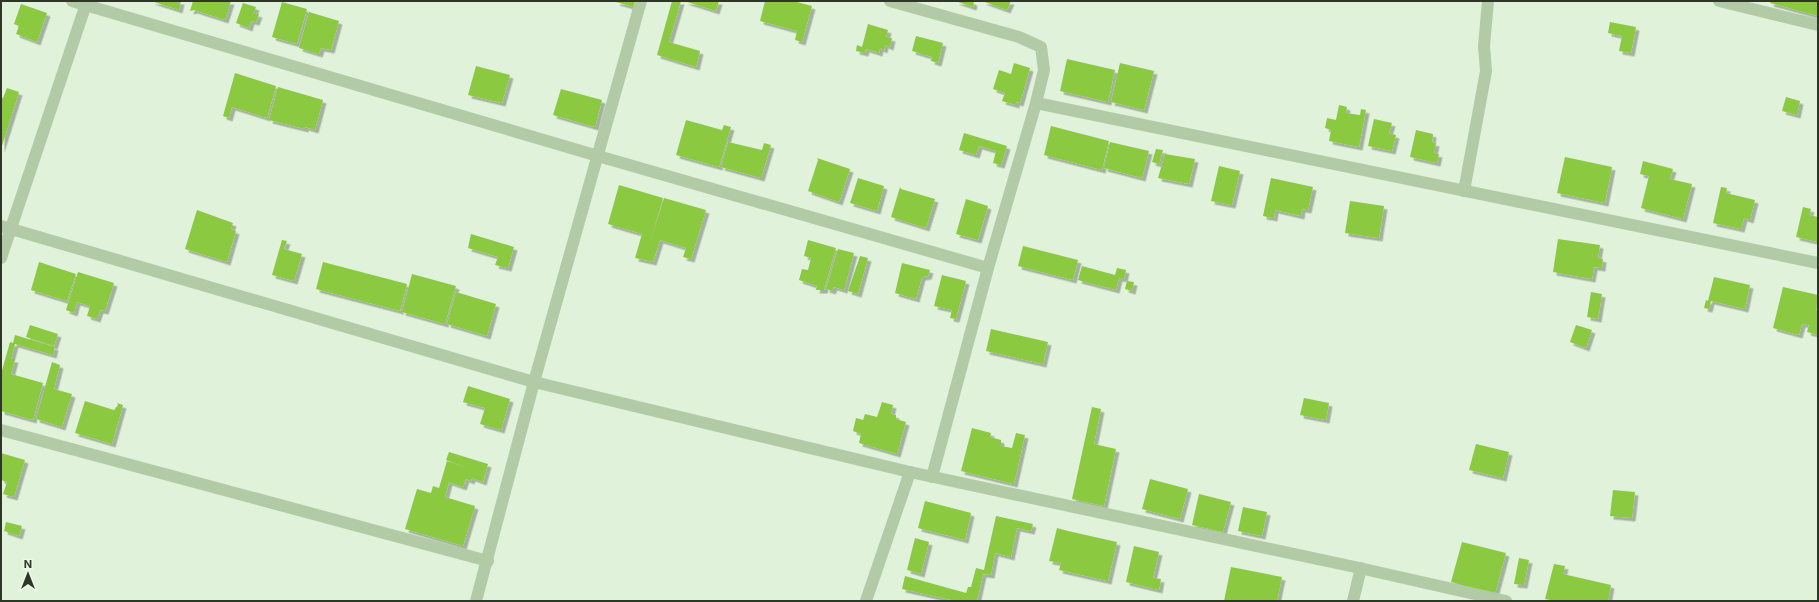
<svg xmlns="http://www.w3.org/2000/svg" width="1819" height="602" font-family="Inter,sans-serif">
<defs>
<filter id="shadow"><feDropShadow dx="3.5" dy="3.5" stdDeviation="0" flood-color="#0004"/></filter>
</defs>
<rect width="100%" height="100%" fill="#e0f2da"/>
<!-- building -->
<g fill="#8bc941" filter="url(#shadow)">
<polygon points="151,1 181,1 179,10"/>
<polygon points="193,1 231,1 225,20 194,10 190,11"/>
<polygon points="617,1 636,1 634,7 616,2"/>
<polygon points="672,1 681,1 669,42 700,51 696,67 657,55"/>
<polygon points="684,1 719,1 716,11"/>
<polygon points="765,1 793,1 812,6 802,42 795,40 797,31 760,21"/>
<polygon points="955,1 972,1 974,3 973,7"/>
<polygon points="982,1 1011,1 1007,10"/>
<polygon points="1771,1 1818,1 1818,16 1770,3"/>
<polygon points="282,2 307,9 297,44 272,37"/>
<polygon points="243,3 256,7 254,13 259,14 256,22 251,21 249,28 236,23"/>
<polygon points="21,4 47,13 37,42 16,34 19,26 14,24"/>
<polygon points="309,12 339,21 331,50 321,48 319,54 299,48"/>
<polygon points="1610,22 1636,27 1631,53 1619,51 1622,36 1608,33"/>
<polygon points="868,24 888,30 886,37 892,38 890,47 885,45 884,50 880,48 879,53 866,49 865,53 856,51 857,45 862,47"/>
<polygon points="916,36 943,43 938,63 931,61 932,57 912,51"/>
<polygon points="1067,59 1115,70 1108,102 1060,91"/>
<polygon points="1014,63 1030,68 1020,103 1016,102 1016,105 1002,101 1005,93 993,89 999,70 1011,74"/>
<polygon points="1120,63 1154,71 1144,110 1111,102"/>
<polygon points="476,66 510,75 502,103 468,95"/>
<polygon points="235,73 276,86 267,118 232,107 229,118 223,116"/>
<polygon points="278,87 323,100 315,130 305,127 305,129 269,120"/>
<polygon points="7,88 19,92 1,149 1,98 3,98"/>
<polygon points="561,89 602,100 595,127 553,115"/>
<polygon points="1786,97 1800,101 1797,115 1782,111"/>
<polygon points="1339,105 1347,107 1346,113 1360,115 1361,109 1366,110 1359,147 1329,141 1331,130 1325,128 1327,118 1336,120"/>
<polygon points="1374,119 1392,123 1389,133 1396,135 1392,151 1368,146"/>
<polygon points="686,120 722,130 724,125 731,127 719,167 676,155"/>
<polygon points="1051,126 1109,141 1102,170 1044,155"/>
<polygon points="1416,130 1433,134 1432,142 1436,143 1434,153 1439,154 1437,163 1410,157"/>
<polygon points="964,133 1007,146 1001,165 993,163 996,151 979,146 976,155 959,150"/>
<polygon points="728,142 762,150 764,143 771,145 761,178 721,167"/>
<polygon points="1110,142 1149,151 1142,178 1104,168"/>
<polygon points="1156,149 1163,150 1159,164 1152,162"/>
<polygon points="1165,154 1195,159 1189,184 1158,178"/>
<polygon points="1565,157 1612,167 1605,203 1557,193"/>
<polygon points="817,158 850,169 839,202 808,191 818,160"/>
<polygon points="1643,161 1673,169 1670,179 1692,184 1683,219 1641,208 1649,176 1640,174"/>
<polygon points="1219,166 1240,171 1232,205 1211,201"/>
<polygon points="858,178 884,186 877,211 850,203"/>
<polygon points="1271,178 1313,187 1308,210 1302,209 1301,216 1275,210 1274,218 1263,216"/>
<polygon points="619,185 663,198 649,246 664,198 706,210 691,259 683,257 686,248 660,240 653,262 635,258 642,234 608,224"/>
<polygon points="900,187 901,189 935,199 926,228 891,217"/>
<polygon points="1721,187 1727,188 1726,193 1755,200 1750,220 1744,218 1741,229 1713,223"/>
<polygon points="966,199 988,206 978,240 956,234"/>
<polygon points="1350,201 1384,206 1379,238 1345,233"/>
<polygon points="1803,207 1811,209 1809,215 1818,217 1818,242 1796,237"/>
<polygon points="197,210 233,223 231,229 236,231 227,262 185,249"/>
<polygon points="471,234 514,247 508,268 495,265 498,257 468,248"/>
<polygon points="1558,239 1600,245 1598,258 1603,259 1602,268 1594,267 1592,279 1553,272"/>
<polygon points="282,240 287,241 284,249 302,254 294,281 272,275"/>
<polygon points="808,240 836,248 824,290 816,290 817,286 799,280 802,269 808,270 811,258 804,256"/>
<polygon points="1023,246 1078,260 1073,280 1018,266"/>
<polygon points="838,249 854,253 844,290 834,287 832,291 826,289"/>
<polygon points="860,256 868,258 858,294 848,291"/>
<polygon points="39,262 76,274 67,301 31,290"/>
<polygon points="323,262 407,284 400,311 316,289"/>
<polygon points="902,263 930,270 928,276 922,277 916,299 895,293"/>
<polygon points="1082,266 1115,275 1117,268 1126,270 1124,279 1119,278 1116,290 1078,280"/>
<polygon points="78,272 114,283 105,311 100,310 97,319 87,316 90,306 77,302 74,313 66,310"/>
<polygon points="412,274 456,286 445,324 402,312"/>
<polygon points="942,275 966,281 956,319 950,318 952,310 934,306"/>
<polygon points="1714,277 1750,285 1745,309 1711,301 1709,309 1704,308 1706,300 1708,301"/>
<polygon points="1127,281 1134,282 1132,291 1125,289"/>
<polygon points="1783,287 1818,295 1816,311 1818,311 1818,335 1807,332 1809,325 1802,324 1799,335 1773,328"/>
<polygon points="456,292 496,304 487,336 447,324"/>
<polygon points="1591,292 1602,294 1598,319 1587,317"/>
<polygon points="30,325 58,334 54,346 26,337"/>
<polygon points="1576,325 1592,330 1586,348 1570,342"/>
<polygon points="991,329 1048,342 1043,364 986,351"/>
<polygon points="15,335 55,347 53,355 15,344 11,359 15,359 11,374 43,383 33,420 1,411 1,374 10,342 13,343"/>
<polygon points="52,362 60,365 54,389 72,394 62,427 36,419"/>
<polygon points="468,386 510,399 501,430 480,424 485,408 463,402"/>
<polygon points="1304,398 1329,403 1326,420 1300,415"/>
<polygon points="85,401 114,410 118,405 117,403 123,405 112,444 75,433"/>
<polygon points="882,402 893,405 891,414 896,415 896,419 906,422 897,454 859,443 861,434 853,431 856,418 863,420 865,414 877,417"/>
<polygon points="1092,407 1101,409 1094,444 1116,449 1104,506 1072,499"/>
<polygon points="972,428 991,433 990,437 1001,440 1001,446 1012,448 1016,433 1025,435 1014,484 961,471"/>
<polygon points="1476,444 1509,452 1503,478 1469,470"/>
<polygon points="449,452 488,464 483,482 472,478 471,481 466,479 463,487 449,482 445,497 475,506 463,546 405,529 417,489 431,493 433,486 439,488 447,461 468,468 446,460"/>
<polygon points="1,453 25,460 14,497 3,494 7,482 1,480"/>
<polygon points="1150,479 1188,489 1180,519 1142,509"/>
<polygon points="1613,490 1635,492 1632,518 1610,516"/>
<polygon points="1199,494 1231,502 1223,532 1192,525"/>
<polygon points="925,501 971,513 965,540 918,528"/>
<polygon points="1243,507 1267,512 1262,536 1238,531"/>
<polygon points="996,516 1033,524 1031,531 1017,528 1011,557 995,553 991,575 983,574 977,601 956,601 902,589 905,576 966,593 968,587 971,587 976,568 984,570"/>
<polygon points="6,522 22,526 19,536 4,531"/>
<polygon points="1057,528 1068,531 1065,542 1068,531 1117,542 1108,581 1059,570 1061,563 1049,561"/>
<polygon points="915,538 929,542 921,574 907,570"/>
<polygon points="1462,542 1506,553 1495,594 1451,582"/>
<polygon points="1134,546 1159,552 1153,578 1161,579 1159,590 1126,582"/>
<polygon points="1519,558 1529,560 1524,585 1514,584"/>
<polygon points="1554,564 1565,566 1563,574 1611,585 1608,601 1555,601 1545,599"/>
<polygon points="1231,567 1282,577 1277,601 1224,601"/>
</g>
<g fill="none" stroke-linecap="round" stroke-linejoin="round">
<!-- minor -->
<g stroke="#b2cba6" stroke-width="12">
<polyline points="72,1 598,156 988,268"/>
<polyline points="890,1 1019,37 1041,47 1044,70 1036,103 988,268 932,477"/>
<polyline points="1719,1 1818,25"/>
<polyline points="1036,103 1818,263"/>
<polyline points="1464,191 1486,71 1484,46 1488,1"/>
<polyline points="1,226 534,382 910,472 1355,567 1506,601"/>
<polyline points="1,258 87,1"/>
<polyline points="1,430 488,561"/>
<polyline points="476,601 534,382 641,1"/>
<polyline points="866,601 910,472"/>
<polyline points="1353,601 1361,568"/>
</g>
</g>
<!-- border -->
<rect width="1819" height="602" fill="none" stroke="#2e3627" stroke-width="4"/>
<!-- north arrow -->
<g transform="translate(28 574)" stroke="#ebfae6" stroke-width="3" paint-order="stroke">
<path d="M0-3L7 15L0 10L-7 15Z" fill="#2e3627"/>
<text y="-6" font-size="11" font-weight="bold" text-anchor="middle" fill="#2e3627">N</text>
</g>
</svg>
